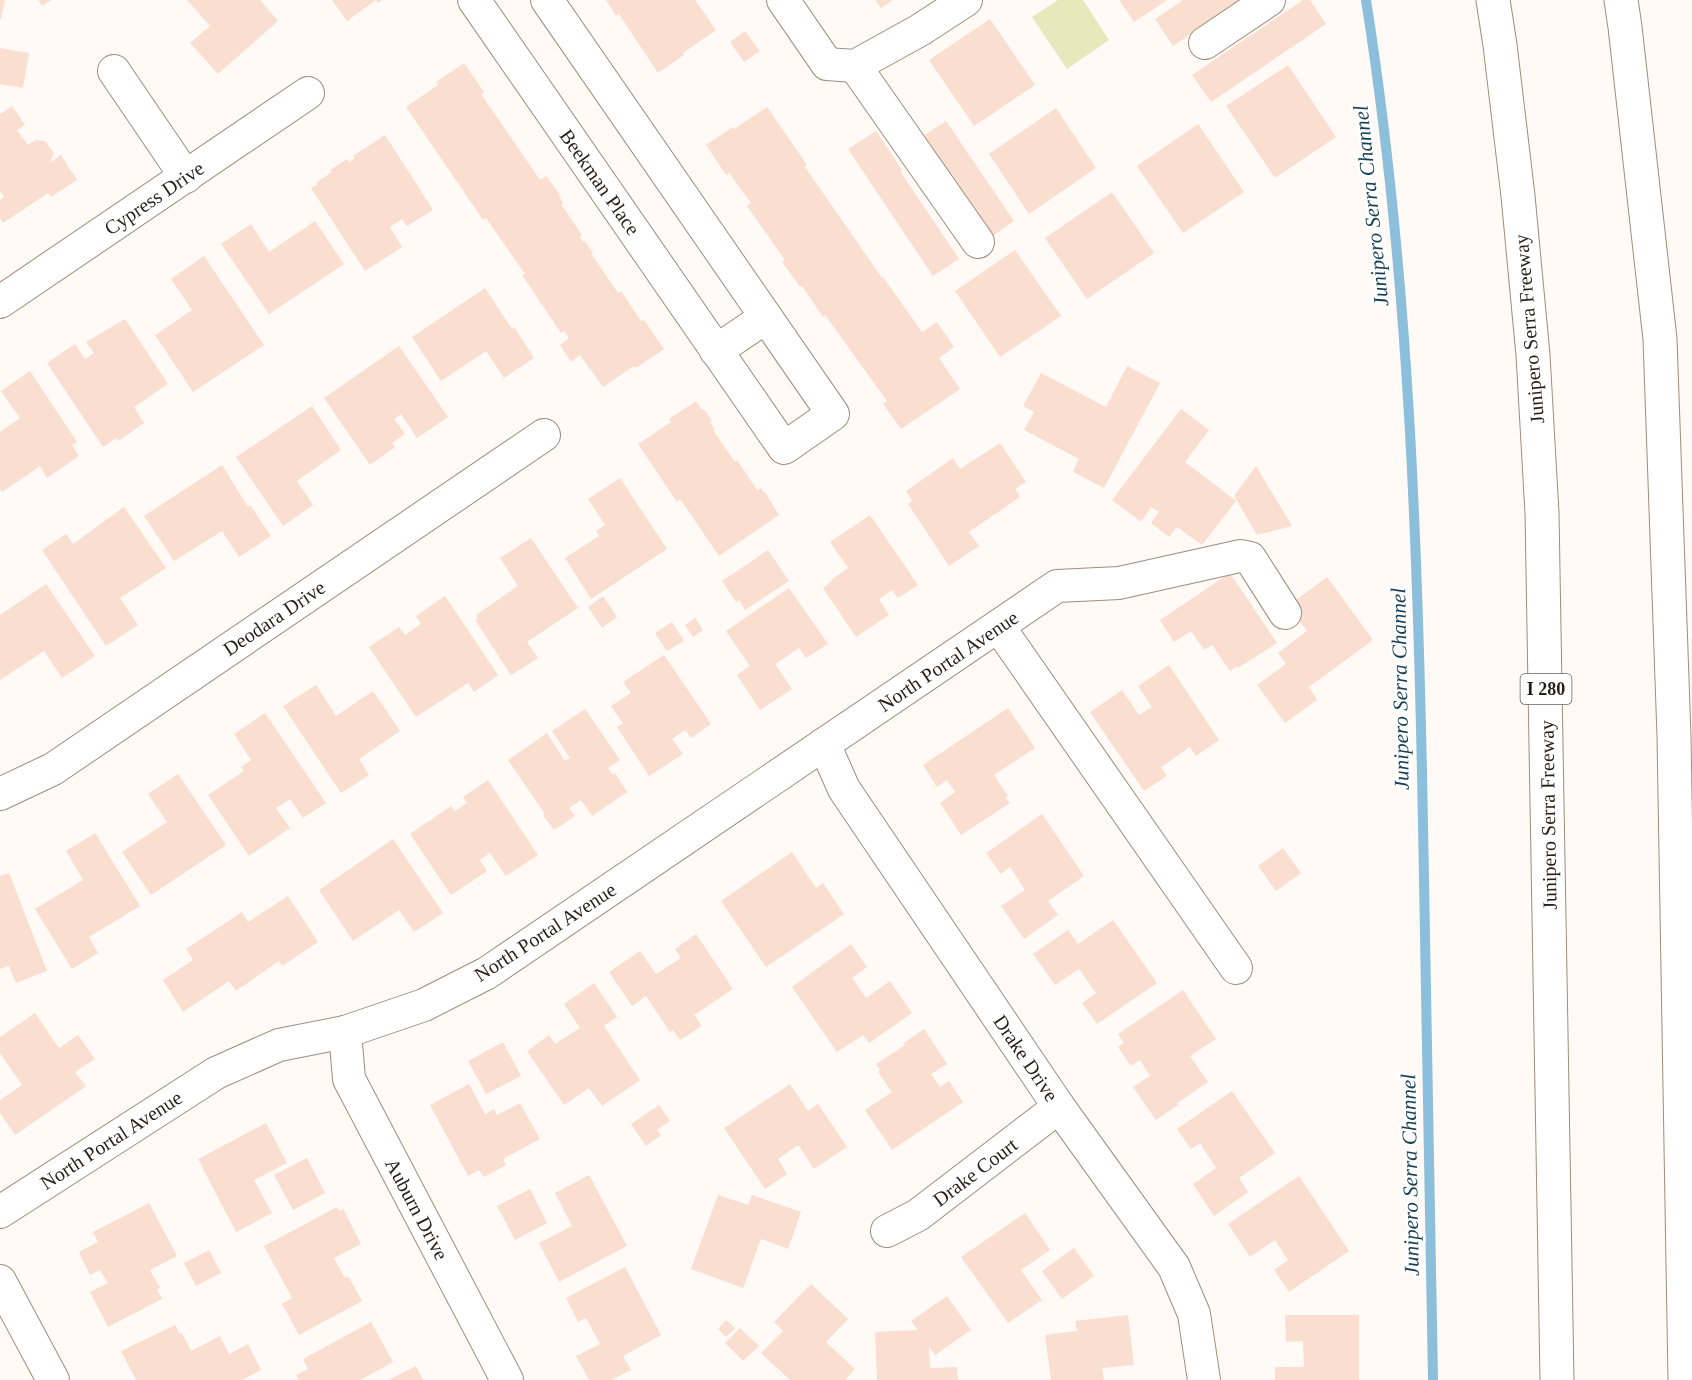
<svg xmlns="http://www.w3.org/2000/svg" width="1692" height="1380" font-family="Georgia,serif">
<rect width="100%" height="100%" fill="#fffaf6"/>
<!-- green -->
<polygon fill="#e4eabc" points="1058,0 1083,0 1109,40 1067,69 1032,17"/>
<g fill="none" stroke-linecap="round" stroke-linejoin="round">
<!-- stream -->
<path stroke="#8cbfdc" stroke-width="10" d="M1366,0C1409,272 1418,549 1423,824C1426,1009 1430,1195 1433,1380"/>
</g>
<!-- building -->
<g fill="#faded0">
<polygon points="0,0 5,0 1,19 0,19"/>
<polygon points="38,0 51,0 42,6"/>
<polygon points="187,0 260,0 278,21 218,74 190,43 210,26"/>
<polygon points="332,0 382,0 378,3 376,0 347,21"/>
<polygon points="606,0 695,0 716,30 683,53 684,55 658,73 619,14 616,16"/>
<polygon points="875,0 893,0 881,8"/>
<polygon points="1119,0 1167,0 1134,22"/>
<polygon points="1183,0 1241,0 1173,46 1155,19"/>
<polygon points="1303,0 1310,0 1326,24 1211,102 1192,75"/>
<polygon points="990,19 1035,85 974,126 929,60"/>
<polygon points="745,31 760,51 744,62 730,42"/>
<polygon points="0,48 29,53 23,88 0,84"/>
<polygon points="464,63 484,92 481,94 540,180 546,176 560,195 559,196 563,203 561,204 582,235 580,237 583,242 585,241 593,253 592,255 618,293 621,291 641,321 644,320 664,349 636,368 634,366 603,387 580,355 571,362 560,345 569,338 564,331 561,333 522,275 525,274 486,218 483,220 406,107 438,85 436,82"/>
<polygon points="1288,65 1336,137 1275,178 1226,106"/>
<polygon points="12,106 25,125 17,130 28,145 35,140 45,141 54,153 50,163 61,155 77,180 51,197 48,193 3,223 0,218 0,200 4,197 0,190 0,114"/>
<polygon points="767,107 807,165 805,167 882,278 883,277 922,332 937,322 954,347 939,358 960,389 901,429 883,404 887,401 825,315 823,317 802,286 800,287 782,262 785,260 747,206 751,203 729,173 726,175 706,145 733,127 734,129"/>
<polygon points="1056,108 1096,168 1029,214 989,154"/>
<polygon points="946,121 1014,221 988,239 920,138"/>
<polygon points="1198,124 1244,192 1183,233 1137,166"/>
<polygon points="876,131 902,170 900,171 959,259 933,276 848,149"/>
<polygon points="385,135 433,210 407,226 402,219 390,227 402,247 365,271 311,188 318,184 317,182 332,172 330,170 347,159 349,162 355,158 353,156"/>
<polygon points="1112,192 1154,253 1087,299 1045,238"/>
<polygon points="315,221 344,264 269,314 221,244 251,224 269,252"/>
<polygon points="1015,250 1061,316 1000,357 955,291"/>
<polygon points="204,256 264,345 193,392 155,335 192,310 171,279"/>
<polygon points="485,288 512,329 514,327 534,358 504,378 486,351 441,381 412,337"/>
<polygon points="125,319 168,384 134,407 144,423 118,441 116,438 103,447 47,363 75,344 85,359 94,353 86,342"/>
<polygon points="399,346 448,417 417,438 401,414 394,419 405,434 392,443 395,447 370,465 324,398"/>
<polygon points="1127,366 1160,383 1104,488 1073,472 1079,459 1024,430 1034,412 1023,406 1041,373 1106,407"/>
<polygon points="30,371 77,442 72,445 79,456 47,478 40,466 2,492 0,489 0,432 20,418 1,391"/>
<polygon points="696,401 702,410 704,409 712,421 710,423 715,429 713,430 735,462 737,460 757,490 761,488 764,493 765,492 779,515 719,556 680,499 677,502 638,444 671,422 669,419"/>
<polygon points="312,406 341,450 297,481 313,505 283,526 236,457"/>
<polygon points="1181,409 1209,430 1185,462 1236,501 1202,545 1177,527 1169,537 1151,523 1159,512 1151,507 1141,522 1112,500"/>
<polygon points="1000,443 1026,482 1015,489 1020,497 969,532 979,546 949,566 908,504 912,501 906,491 953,458 960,469"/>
<polygon points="222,465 248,507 250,505 271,536 239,557 222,531 174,561 144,516"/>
<polygon points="1256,466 1292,526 1257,535 1234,496"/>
<polygon points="620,478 667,549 591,599 565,558 599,536 596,531 605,525 588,499"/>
<polygon points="124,507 166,568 120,598 138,625 106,646 42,550 66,534 73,544"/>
<polygon points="870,515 918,585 898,598 892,590 879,599 889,615 856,637 823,588 832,581 831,580 848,568 830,542"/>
<polygon points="531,538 578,608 527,642 538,658 511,675 475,620 478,618 476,615 518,586 500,558"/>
<polygon points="768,550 789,581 745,610 739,600 736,602 722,581"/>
<polygon points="1230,573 1277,643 1238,668 1237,666 1230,671 1212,645 1204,650 1191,631 1174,642 1160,620"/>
<polygon points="1327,577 1373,640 1309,687 1317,700 1285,723 1257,685 1286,664 1278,653 1307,631 1288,606"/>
<polygon points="46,584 95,656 62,678 44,651 0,680 0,615"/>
<polygon points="789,588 828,644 806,658 799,648 775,664 792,689 760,710 737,675 750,666 726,631"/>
<polygon points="445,596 498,675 474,692 468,683 416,717 369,647 399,627 405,635 421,624 416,616"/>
<polygon points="603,596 617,617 602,628 588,607"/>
<polygon points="695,618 703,630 693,637 685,625"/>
<polygon points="672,622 684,641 667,651 655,633"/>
<polygon points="664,655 711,724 691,738 685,730 672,739 683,754 649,776 617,727 623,723 611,706 631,693 623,682"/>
<polygon points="1169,665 1219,740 1196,756 1190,747 1161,767 1167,776 1144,791 1090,712 1122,690 1139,715 1152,707 1138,686"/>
<polygon points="316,685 336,716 373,691 400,731 359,759 369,775 341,793 283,706"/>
<polygon points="1008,708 1035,748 994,775 1008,796 1006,798 1010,803 961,835 940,803 955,792 947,780 937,787 923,765"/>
<polygon points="585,709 620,760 608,768 613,775 615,773 627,792 592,816 581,800 569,808 575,816 554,830 543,815 545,814 508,760 547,733 565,761 570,758 552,731"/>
<polygon points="265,713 326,803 303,818 290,799 276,808 290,828 249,856 208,795 244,771 241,767 251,760 234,734"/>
<polygon points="178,774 226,845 151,895 122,852 167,822 148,794"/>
<polygon points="488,780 538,855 506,876 490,853 480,860 487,871 451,895 410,834 451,806 455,811 467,803 463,797"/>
<polygon points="1042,814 1084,876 1048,901 1058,915 1024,939 1001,906 1025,890 1010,867 1001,874 986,853"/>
<polygon points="95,833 140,906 89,937 98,953 72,969 35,909 83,880 66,851"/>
<polygon points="393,839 443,913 414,932 399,910 353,941 319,890"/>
<polygon points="1283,848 1301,873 1276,891 1258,866"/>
<polygon points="792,852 816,888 823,883 844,914 766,967 721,901"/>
<polygon points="9,873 47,971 16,983 9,966 0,969 0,876"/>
<polygon points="288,896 318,942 282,966 279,961 236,991 229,981 183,1012 163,980 193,960 186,949 242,912 248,922"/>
<polygon points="1113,920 1157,983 1097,1024 1082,1003 1096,993 1079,969 1055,985 1033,954 1068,930 1078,944"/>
<polygon points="696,934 733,989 694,1015 702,1026 680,1040 673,1030 670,1032 646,996 632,1006 609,972 640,951 656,974 681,958 675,949"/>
<polygon points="851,944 867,967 852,978 866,998 890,981 912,1013 869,1043 863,1035 837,1052 792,987"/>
<polygon points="594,983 617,1017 604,1026 640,1080 602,1106 589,1088 564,1105 527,1051 549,1035 555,1044 580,1028 564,1004"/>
<polygon points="1183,990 1216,1039 1190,1056 1208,1082 1177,1103 1178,1105 1156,1120 1133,1087 1150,1076 1140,1060 1131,1066 1118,1047 1124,1043 1118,1034"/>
<polygon points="35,1013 59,1048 78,1035 95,1059 75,1072 86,1086 15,1135 0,1113 0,1100 22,1085 0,1053 0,1037"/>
<polygon points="924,1029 947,1064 931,1074 940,1087 949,1081 963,1102 892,1150 865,1110 892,1092 878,1072 880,1070 876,1064 905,1045 904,1043"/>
<polygon points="503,1042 521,1076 486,1094 468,1061"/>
<polygon points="469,1084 485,1114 494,1109 497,1115 520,1103 540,1139 503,1159 506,1165 484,1177 479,1170 468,1176 430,1105"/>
<polygon points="790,1084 808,1111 818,1104 847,1147 814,1169 798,1145 778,1159 787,1174 765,1189 724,1128"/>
<polygon points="1232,1091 1275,1153 1239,1178 1248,1192 1214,1216 1193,1184 1216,1168 1200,1143 1191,1149 1177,1129"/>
<polygon points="659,1105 670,1121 657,1130 661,1135 646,1146 631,1124"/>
<polygon points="266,1123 287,1163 254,1180 272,1213 236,1232 198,1159"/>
<polygon points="307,1158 325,1193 293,1210 274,1175"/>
<polygon points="589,1175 627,1246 559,1282 539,1243 572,1226 555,1193"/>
<polygon points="1299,1176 1349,1251 1289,1292 1274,1270 1288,1260 1275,1240 1250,1257 1228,1224"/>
<polygon points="530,1189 547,1223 515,1240 497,1206"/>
<polygon points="718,1195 748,1205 752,1195 801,1212 788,1249 761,1239 743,1288 691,1269"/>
<polygon points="149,1203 177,1256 150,1270 160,1288 157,1290 162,1299 108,1327 90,1292 108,1283 100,1270 90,1275 79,1252 98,1242 93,1232"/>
<polygon points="337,1207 339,1211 343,1209 361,1244 334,1258 345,1278 348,1276 362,1301 299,1335 282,1304 292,1298 264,1246"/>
<polygon points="1025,1213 1050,1250 1021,1270 1042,1300 1008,1323 961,1257"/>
<polygon points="1074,1248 1094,1276 1062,1299 1042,1271"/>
<polygon points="209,1250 221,1273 196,1286 184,1263"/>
<polygon points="625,1267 661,1335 623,1356 631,1370 611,1380 589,1380 576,1356 600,1344 586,1318 578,1322 566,1298"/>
<polygon points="811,1284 848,1319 826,1342 855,1369 845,1380 790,1380 761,1353 783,1331 774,1322"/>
<polygon points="947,1296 971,1330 935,1355 929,1347 930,1368 957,1367 958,1380 877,1380 875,1332 918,1330 911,1321"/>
<polygon points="1128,1315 1134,1365 1102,1368 1104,1380 1051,1380 1045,1335 1077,1331 1075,1321"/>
<polygon points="1285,1315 1359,1315 1359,1380 1275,1380 1275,1367 1304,1367 1303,1341 1286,1342"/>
<polygon points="726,1320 735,1328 726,1337 718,1329"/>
<polygon points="371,1322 393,1362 360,1380 299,1380 296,1375 308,1369 303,1359"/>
<polygon points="175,1325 180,1334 182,1333 191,1351 220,1336 229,1354 248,1344 261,1370 242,1380 136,1380 121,1351"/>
<polygon points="740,1328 759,1346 743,1361 725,1343"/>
<polygon points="416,1366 423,1380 388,1380"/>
</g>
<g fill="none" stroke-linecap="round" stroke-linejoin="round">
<defs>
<g id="minor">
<polyline points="474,0 784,448 833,414 547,0"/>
<polyline points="783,0 827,64 855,66 920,30 966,0"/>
<polyline points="1205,43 1269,0"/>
<polyline points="855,66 978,242"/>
<polyline points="114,71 186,177"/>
<polyline points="0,302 308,93"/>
<polyline points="716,351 766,317"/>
<polyline points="999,627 1236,968"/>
<polyline points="824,744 844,789 1059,1107 1174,1267 1194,1314 1204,1380"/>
<polyline points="0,794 53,769 544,435"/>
<polyline points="345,1032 349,1079 507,1380"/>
<polyline points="0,1212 216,1073 279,1045 345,1032 424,1005 487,973 1057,586 1119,583 1240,556 1250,558 1285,613"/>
<polyline points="887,1231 918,1215 1059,1107"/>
<polyline points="0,1281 53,1380"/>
</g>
<g id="highway">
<polyline points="1493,0 1500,45 1518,196 1533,355 1542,513 1557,1380"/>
<polyline points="1621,0 1625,27 1660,339 1674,736 1685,1380"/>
</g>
</defs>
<!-- minor casing -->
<use href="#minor" stroke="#a08d79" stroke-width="34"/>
<!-- highway casing -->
<use href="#highway" stroke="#a08d79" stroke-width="35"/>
<!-- minor -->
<use href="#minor" stroke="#fff" stroke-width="32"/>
<!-- highway -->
<use href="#highway" stroke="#fff" stroke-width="33"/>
</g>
<g text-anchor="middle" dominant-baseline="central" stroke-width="6" stroke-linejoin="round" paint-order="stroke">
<!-- shield labels -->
<rect fill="#fff" stroke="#67625d" stroke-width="1.5" x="1520.5" y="674" width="51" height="30" rx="4.5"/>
<g font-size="18" font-weight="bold" fill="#261f17">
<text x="1546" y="689">I 280</text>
</g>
<!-- street labels -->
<g font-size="20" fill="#261f17" stroke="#fff">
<text transform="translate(600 182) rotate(55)">Beekman Place</text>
<text transform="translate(154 198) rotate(-34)">Cypress Drive</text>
<text transform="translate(1529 329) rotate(-95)">Junipero Serra Freeway</text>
<text transform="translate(274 618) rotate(-34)">Deodara Drive</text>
<text transform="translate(948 661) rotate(-34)">North Portal Avenue</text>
<text transform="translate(1548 815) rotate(-91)">Junipero Serra Freeway</text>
<text transform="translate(545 932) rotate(-33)">North Portal Avenue</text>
<text transform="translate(1026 1058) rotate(56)">Drake Drive</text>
<text transform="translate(111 1140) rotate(-33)">North Portal Avenue</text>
<text transform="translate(975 1172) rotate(-37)">Drake Court</text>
<text transform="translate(417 1209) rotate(62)">Auburn Drive</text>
</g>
<!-- water labels -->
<g font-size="21" font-style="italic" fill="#153f53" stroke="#fff">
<text transform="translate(1371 206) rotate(-96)">Junipero Serra Channel</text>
<text transform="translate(1400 689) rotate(-91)">Junipero Serra Channel</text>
<text transform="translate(1410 1175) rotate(-91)">Junipero Serra Channel</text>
</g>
</g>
</svg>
